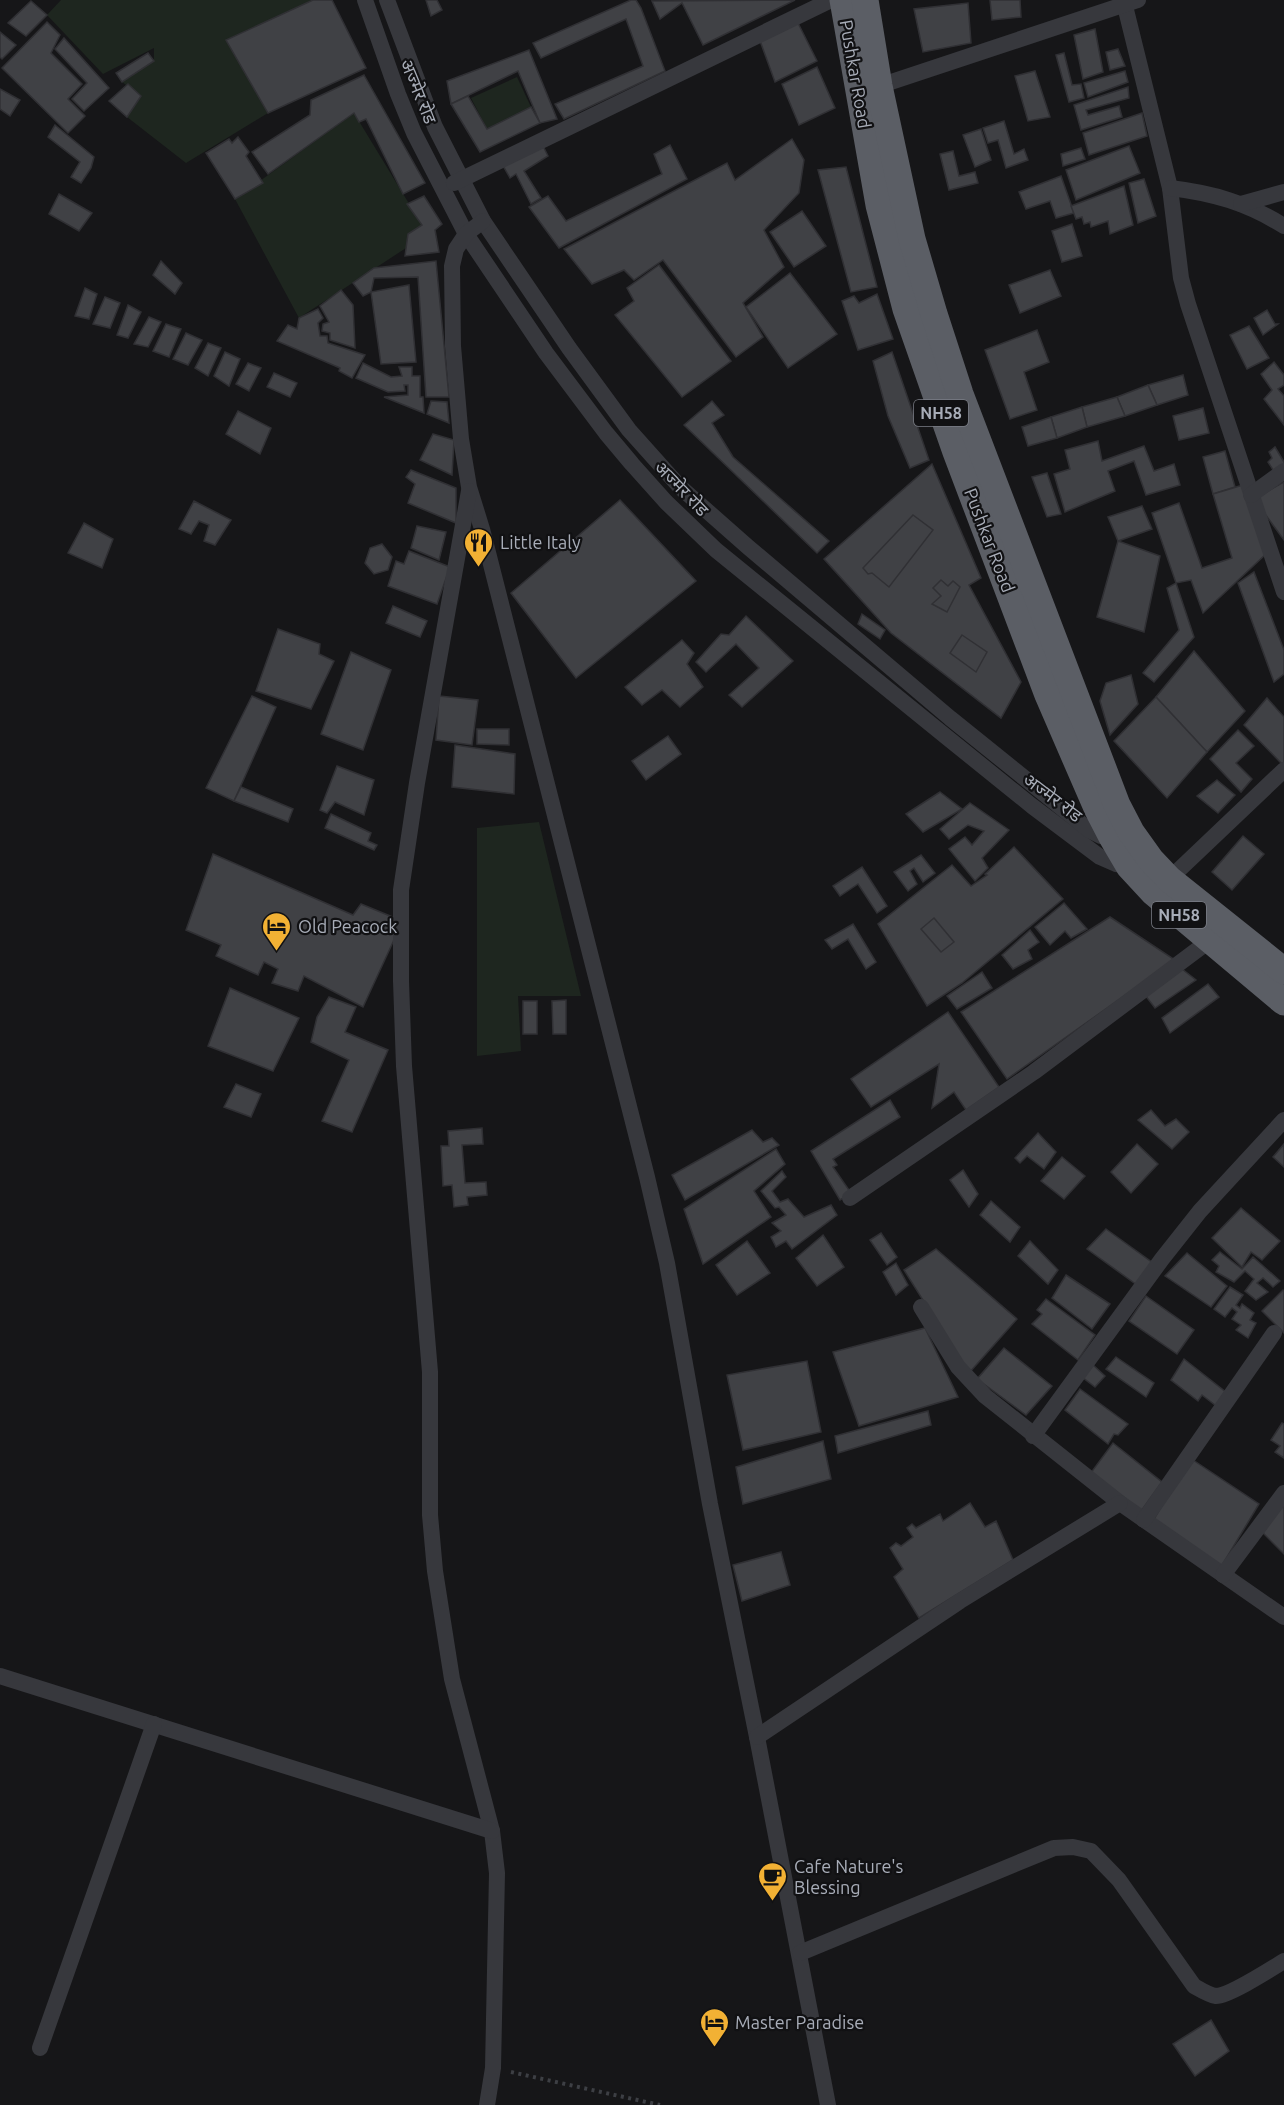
<svg xmlns="http://www.w3.org/2000/svg" width="1284" height="2105" font-family="Ubuntu,'Noto Sans Devanagari',sans-serif">
<rect width="100%" height="100%" fill="#161618"/>
<!-- green -->
<g fill="#1e261f">
<polygon points="61,0 313,0 226,40 268,113 186,163 127,117 141,96 122,82 154,61 154,48 103,74 47,15"/>
<polygon points="517,77 531,107 487,129 471,98"/>
<polygon points="354,113 422,225 408,234 406,248 299,318 235,199"/>
<polygon points="539,822 581,996 518,996 521,1051 477,1056 477,828"/>
</g>
<!-- building -->
<g fill="#404145" stroke="#303034" stroke-width="1.5">
<polygon points="313,0 332,0 366,68 268,113 226,40"/>
<polygon points="426,0 437,0 442,10 431,16"/>
<polygon points="631,0 636,0 641,8 665,71 564,119 555,104 643,66 626,19 541,58 533,43"/>
<polygon points="795,0 703,45 682,3 660,19 652,1"/>
<polygon points="990,0 1020,0 1021,17 992,20"/>
<polygon points="31,1 47,15 26,36 8,23"/>
<polygon points="968,3 971,43 923,52 914,9"/>
<polygon points="796,19 817,61 775,82 759,38"/>
<polygon points="47,22 60,35 51,53 82,84 68,99 85,116 68,133 2,68"/>
<polygon points="1095,29 1103,72 1083,79 1074,35"/>
<polygon points="0,32 16,45 2,59 0,57"/>
<polygon points="64,38 109,88 84,111 72,99 87,83 55,49"/>
<polygon points="1118,49 1125,66 1110,70 1106,52"/>
<polygon points="529,50 557,119 540,123 518,71 451,104 447,81"/>
<polygon points="148,53 154,61 122,82 116,73"/>
<polygon points="1064,53 1072,85 1081,84 1084,98 1069,102 1056,55"/>
<polygon points="817,67 835,108 799,125 782,84"/>
<polygon points="1035,71 1050,117 1028,121 1015,76"/>
<polygon points="1125,71 1128,82 1088,97 1084,83"/>
<polygon points="364,75 425,183 403,194 366,119 359,122 354,113 268,174 252,152 310,115 311,100"/>
<polygon points="128,84 141,96 127,117 109,101"/>
<polygon points="1128,87 1129,98 1086,110 1088,115 1119,106 1122,117 1081,130 1074,105"/>
<polygon points="0,89 20,100 10,116 0,109"/>
<polygon points="468,96 487,129 531,107 540,123 480,152 451,104"/>
<polygon points="1142,113 1147,136 1089,155 1083,133"/>
<polygon points="1004,121 1014,154 1024,149 1028,160 1006,168 998,140 988,143 983,128"/>
<polygon points="55,125 94,157 91,168 81,183 71,177 80,162 48,137"/>
<polygon points="981,129 991,160 975,167 963,135"/>
<polygon points="238,137 249,152 246,156 263,183 235,199 206,153 229,139 232,143"/>
<polygon points="792,139 804,160 799,193 764,230 784,267 743,303 763,337 736,357 663,260 634,280 624,270 592,284 564,249 727,163 735,180"/>
<polygon points="541,142 548,156 524,171 541,198 531,204 516,174 510,178 502,164"/>
<polygon points="670,145 687,179 559,248 529,207 548,196 566,221 662,174 654,154"/>
<polygon points="1129,146 1140,173 1076,200 1066,170"/>
<polygon points="1081,148 1085,159 1063,166 1061,154"/>
<polygon points="953,151 959,176 975,172 978,183 949,190 940,154"/>
<polygon points="846,167 877,287 851,292 818,170"/>
<polygon points="1061,176 1074,213 1056,218 1050,201 1026,209 1019,192"/>
<polygon points="1144,179 1156,216 1138,223 1129,183"/>
<polygon points="1124,186 1133,225 1110,234 1108,221 1091,227 1090,222 1084,224 1082,217 1076,219 1071,206"/>
<polygon points="59,194 92,213 79,231 49,214"/>
<polygon points="424,196 442,224 435,230 439,252 405,256 408,234 422,225 407,204"/>
<polygon points="802,211 826,246 794,267 770,232"/>
<polygon points="1072,224 1082,256 1062,262 1052,231"/>
<polygon points="161,261 182,283 175,294 153,275"/>
<polygon points="436,261 449,397 426,397 418,277 374,278 371,292 363,296 353,283 374,268"/>
<polygon points="659,265 731,361 682,397 615,315 634,301 627,288"/>
<polygon points="1050,270 1061,296 1020,313 1009,285"/>
<polygon points="790,273 837,334 788,368 746,307"/>
<polygon points="409,285 416,362 381,364 371,292"/>
<polygon points="85,288 97,294 89,319 75,316"/>
<polygon points="341,290 353,305 355,348 330,340 330,333 322,331 323,324 329,322 320,306"/>
<polygon points="877,294 893,339 858,350 842,301 854,296 859,303"/>
<polygon points="105,297 120,303 110,328 93,324"/>
<polygon points="128,305 141,312 128,338 117,335"/>
<polygon points="318,309 323,318 318,323 320,336 327,336 328,343 365,355 352,378 339,371 340,368 277,341 288,325 297,329 299,318"/>
<polygon points="1267,310 1275,324 1278,324 1263,335 1254,318"/>
<polygon points="149,317 161,322 148,347 134,344"/>
<polygon points="166,324 181,329 169,357 153,351"/>
<polygon points="1249,326 1269,358 1247,369 1230,335"/>
<polygon points="1037,330 1049,362 1024,372 1037,410 1010,419 985,350"/>
<polygon points="186,333 202,340 188,365 173,359"/>
<polygon points="208,343 221,348 208,376 195,368"/>
<polygon points="225,352 240,359 229,386 214,376"/>
<polygon points="892,352 929,460 910,468 888,416 873,361"/>
<polygon points="1274,362 1284,375 1284,385 1278,389 1284,396 1284,425 1264,399 1272,390 1261,374"/>
<polygon points="248,363 261,368 249,391 236,384"/>
<polygon points="363,363 391,377 402,376 399,367 412,367 412,376 420,376 420,397 423,397 424,413 384,397 408,395 408,385 404,385 405,391 388,392 356,378"/>
<polygon points="274,373 297,383 290,397 267,387"/>
<polygon points="1183,375 1188,395 1157,405 1148,385"/>
<polygon points="1148,385 1157,405 1125,416 1117,397"/>
<polygon points="1117,397 1125,416 1087,427 1082,407"/>
<polygon points="431,401 447,402 449,423 427,414"/>
<polygon points="712,401 724,415 712,423 733,457 829,541 817,553 684,425"/>
<polygon points="1082,407 1087,427 1057,438 1051,417"/>
<polygon points="1203,408 1209,433 1179,440 1173,416"/>
<polygon points="238,411 271,428 260,454 226,434"/>
<polygon points="1051,417 1057,438 1028,446 1022,427"/>
<polygon points="433,434 454,440 452,475 420,460"/>
<polygon points="1098,441 1102,461 1144,446 1154,471 1174,464 1180,485 1146,495 1134,461 1108,471 1115,491 1065,512 1054,474 1070,469 1065,450"/>
<polygon points="1275,447 1284,462 1284,470 1277,476 1268,462 1272,458 1269,452"/>
<polygon points="1225,451 1235,487 1213,494 1203,457"/>
<polygon points="932,464 981,578 969,585 1021,682 1001,718 891,633 824,559"/>
<polygon points="411,470 456,488 456,523 408,503 415,484 406,477"/>
<polygon points="1047,473 1061,514 1047,517 1032,477"/>
<polygon points="1284,482 1284,540 1254,499"/>
<polygon points="1243,485 1267,553 1203,613 1191,580 1176,583 1152,513 1179,503 1202,568 1232,558 1213,494"/>
<polygon points="620,500 696,581 576,678 511,593"/>
<polygon points="194,501 231,520 215,545 204,541 209,525 199,521 191,534 179,529"/>
<polygon points="1142,506 1152,529 1118,541 1108,517"/>
<polygon points="913,515 933,530 889,587 872,573 868,574 863,568"/>
<polygon points="84,523 113,539 102,568 68,553"/>
<polygon points="417,526 446,532 439,560 411,548"/>
<polygon points="1118,541 1160,556 1144,632 1097,617"/>
<polygon points="382,544 392,557 388,570 374,574 365,563 370,548"/>
<polygon points="409,551 450,567 437,604 388,586 396,561 404,564"/>
<polygon points="1254,572 1284,650 1284,674 1274,682 1238,583"/>
<polygon points="941,580 948,586 953,581 960,587 947,612 932,604 941,596 933,588"/>
<polygon points="1176,583 1194,637 1154,682 1143,673 1179,630 1167,588"/>
<polygon points="393,606 427,621 420,637 386,623"/>
<polygon points="862,614 885,630 880,639 858,624"/>
<polygon points="746,616 793,661 742,707 729,695 759,668 736,644 706,672 696,662 721,634 729,635"/>
<polygon points="278,629 320,644 319,654 334,661 311,709 256,691"/>
<polygon points="962,635 987,652 976,672 950,653"/>
<polygon points="682,640 694,653 687,664 703,687 680,707 662,690 642,705 625,687"/>
<polygon points="1194,651 1245,711 1207,752 1156,697"/>
<polygon points="351,652 391,670 363,750 321,734"/>
<polygon points="1131,675 1138,704 1110,735 1100,701 1106,683"/>
<polygon points="252,696 276,707 234,801 206,788"/>
<polygon points="439,696 478,700 472,745 436,740"/>
<polygon points="1156,697 1207,752 1167,798 1114,741"/>
<polygon points="1267,698 1284,717 1284,762 1282,764 1244,725"/>
<polygon points="477,729 509,729 509,745 477,744"/>
<polygon points="1238,730 1254,746 1236,763 1252,779 1241,792 1210,759"/>
<polygon points="668,736 681,754 646,780 632,761"/>
<polygon points="455,745 515,754 514,794 452,787"/>
<polygon points="337,766 374,780 364,815 335,802 327,813 320,810"/>
<polygon points="1217,780 1235,795 1218,813 1197,796"/>
<polygon points="241,787 293,809 288,822 234,801"/>
<polygon points="940,792 962,809 923,832 906,814"/>
<polygon points="970,803 1009,830 982,858 988,868 975,881 949,849 965,837 972,845 984,831 968,825 949,839 940,829"/>
<polygon points="331,814 371,833 368,841 377,845 374,850 325,828"/>
<polygon points="1243,836 1264,854 1232,890 1212,872"/>
<polygon points="1014,847 1063,899 962,983 927,1006 878,924 952,865 971,886 987,875 985,874"/>
<polygon points="213,854 353,915 361,904 395,918 389,930 396,934 393,942 363,1007 304,976 298,991 272,983 278,969 264,962 258,975 216,956 221,945 186,930"/>
<polygon points="921,855 935,873 923,882 914,868 910,871 917,884 908,891 894,872"/>
<polygon points="862,867 887,906 877,913 858,884 840,896 833,886"/>
<polygon points="1064,903 1087,929 1071,938 1065,931 1050,945 1035,927"/>
<polygon points="1110,917 1175,960 1007,1079 961,1012"/>
<polygon points="934,918 954,942 941,952 921,929"/>
<polygon points="853,924 876,962 866,969 848,939 832,949 825,940"/>
<polygon points="1030,930 1039,942 1028,950 1032,959 1013,969 1002,955"/>
<polygon points="1182,969 1196,980 1155,1008 1145,995"/>
<polygon points="982,972 992,988 957,1009 947,996"/>
<polygon points="1208,984 1219,997 1170,1033 1162,1018"/>
<polygon points="230,988 299,1018 273,1071 208,1046"/>
<polygon points="329,997 356,1007 345,1032 388,1050 352,1132 322,1121 349,1060 311,1042 317,1017"/>
<polygon points="566,1000 566,1034 553,1034 552,1001"/>
<rect x="523" y="1001" width="14" height="33"/>
<polygon points="948,1012 999,1087 966,1110 954,1092 932,1108 939,1064 871,1107 851,1079"/>
<polygon points="236,1084 261,1094 251,1117 224,1107"/>
<polygon points="890,1100 900,1117 833,1159 837,1165 833,1167 851,1193 840,1200 811,1151"/>
<polygon points="1151,1110 1165,1126 1176,1119 1189,1132 1172,1149 1138,1120"/>
<polygon points="482,1128 483,1144 462,1145 465,1183 486,1182 487,1195 467,1197 468,1205 454,1207 452,1185 443,1186 441,1146 449,1146 448,1131"/>
<polygon points="752,1130 763,1142 772,1138 779,1145 685,1200 672,1175"/>
<polygon points="1038,1133 1056,1152 1044,1169 1027,1156 1020,1163 1015,1158"/>
<polygon points="1137,1144 1158,1164 1131,1193 1111,1172"/>
<polygon points="1284,1144 1284,1167 1273,1157"/>
<polygon points="776,1149 785,1164 754,1191 771,1217 703,1264 684,1209"/>
<polygon points="1062,1157 1085,1176 1064,1199 1041,1181"/>
<polygon points="963,1170 978,1194 969,1207 950,1180"/>
<polygon points="782,1171 786,1177 772,1191 780,1202 788,1199 804,1217 831,1205 837,1215 792,1249 786,1241 776,1247 771,1237 781,1231 772,1223 786,1215 779,1207 775,1208 761,1191"/>
<polygon points="991,1201 1020,1227 1010,1242 980,1215"/>
<polygon points="1241,1208 1280,1241 1262,1260 1251,1252 1242,1267 1212,1238"/>
<polygon points="1106,1229 1153,1263 1137,1285 1087,1249"/>
<polygon points="881,1233 897,1257 887,1265 870,1240"/>
<polygon points="823,1235 844,1267 817,1286 796,1258"/>
<polygon points="747,1241 770,1273 737,1295 716,1265"/>
<polygon points="1030,1241 1058,1270 1048,1284 1018,1256"/>
<polygon points="936,1249 1017,1319 969,1373 904,1270"/>
<polygon points="1220,1252 1242,1269 1253,1257 1280,1281 1273,1287 1263,1278 1257,1283 1268,1292 1256,1300 1245,1291 1254,1279 1245,1271 1234,1282 1216,1272 1219,1266 1212,1260"/>
<polygon points="1187,1253 1227,1286 1211,1307 1165,1276"/>
<polygon points="896,1263 908,1285 896,1295 883,1272"/>
<polygon points="1066,1275 1110,1304 1092,1329 1052,1298"/>
<polygon points="1230,1287 1243,1295 1236,1305 1240,1308 1242,1304 1254,1313 1250,1320 1256,1323 1248,1338 1236,1330 1241,1325 1232,1319 1237,1312 1232,1308 1225,1317 1214,1309"/>
<polygon points="1283,1290 1284,1291 1284,1333 1262,1311"/>
<polygon points="1146,1296 1194,1330 1177,1354 1129,1321"/>
<polygon points="1046,1299 1095,1335 1078,1360 1032,1324 1042,1314 1037,1310"/>
<polygon points="925,1328 958,1397 859,1426 833,1352"/>
<polygon points="1004,1348 1052,1386 1026,1415 977,1379"/>
<polygon points="1116,1357 1154,1383 1146,1397 1106,1369"/>
<polygon points="1184,1359 1227,1393 1219,1408 1202,1395 1198,1401 1171,1380"/>
<polygon points="807,1361 821,1432 743,1450 727,1375"/>
<polygon points="1092,1364 1105,1376 1095,1387 1082,1377"/>
<polygon points="1080,1389 1128,1424 1118,1435 1114,1434 1108,1444 1065,1410"/>
<polygon points="928,1411 931,1425 838,1453 835,1436"/>
<polygon points="1282,1423 1284,1424 1284,1458 1275,1452 1280,1446 1271,1440"/>
<polygon points="823,1441 831,1479 743,1504 736,1467"/>
<polygon points="1113,1443 1162,1482 1139,1514 1090,1474"/>
<polygon points="1190,1458 1259,1504 1221,1567 1154,1519"/>
<polygon points="1284,1499 1284,1554 1263,1533"/>
<polygon points="970,1503 985,1527 996,1521 1013,1560 919,1618 894,1577 903,1569 890,1548 896,1543 901,1546 913,1537 907,1528 912,1524 916,1528 940,1514 943,1521"/>
<polygon points="781,1552 790,1585 742,1601 733,1565"/>
<polygon points="1211,2020 1229,2051 1195,2076 1173,2044"/>
</g>
<g fill="none" stroke-linecap="round" stroke-linejoin="round">
<!-- path -->
<polyline stroke="#3d3f44" stroke-width="4" stroke-dasharray="3 4.5" stroke-linecap="butt" points="511,2072 660,2105"/>
<!-- minor -->
<g stroke="#37383d" stroke-width="16">
<polyline points="365,0 398,94 414,133 466,234 546,353 606,433 632,464 666,502 716,550 949,739 1032,806 1100,857 1116,864 1131,866"/>
<polyline points="387,0 435,127 483,221 569,348 629,430 680,487 748,547 950,718 1089,830 1101,836 1114,837"/>
<polyline points="1125,6 1170,188 1181,278 1188,304 1284,592"/>
<polyline points="879,86 1138,0"/>
<polyline points="454,183 831,0"/>
<path d="M1170,188C1213,193 1247,203 1284,226"/>
<polyline points="1241,204 1284,192"/>
<polyline points="483,221 466,234 456,249 452,266 453,346 461,439 469,487 482,529 647,1177 667,1263 710,1504 757,1737 828,2105"/>
<polyline points="469,491 417,783 401,890 401,981 404,1066 430,1372 430,1515 435,1571 452,1679 492,1831 497,1873 493,2068 487,2105"/>
<polyline points="1251,495 1284,471"/>
<polyline points="1163,885 1284,770"/>
<polyline points="850,1198 1034,1072 1209,941"/>
<polyline points="921,1307 958,1367 985,1396 1120,1503 1284,1617"/>
<polyline points="1033,1436 1162,1259 1200,1211 1284,1120"/>
<polyline points="1144,1520 1274,1333"/>
<polyline points="1223,1575 1284,1493"/>
<polyline points="0,1676 492,1831"/>
<polyline points="757,1737 960,1601 1120,1503"/>
<path d="M800,1953L1054,1848L1073,1847L1091,1851L1119,1880L1194,1986C1201,1990 1209,1995 1216,1996C1229,1996 1271,1969 1284,1961"/>
<polyline points="40,2048 154,1724"/>
</g>
<!-- trunk -->
<g stroke="#5b5e65" stroke-width="27">
<polyline points="843,0 879,205 906,309 956,452 1048,695 1097,808 1112,837 1129,866 1154,893 1284,1002"/>
<polyline points="865,0 879,86 912,239 934,314 960,394 1117,805 1131,832 1151,860 1169,879 1284,971"/>
</g>
</g>
<!-- icons -->
<defs>
<symbol id="restaurant-pin" viewBox="-11 -11 22 30"><path d="M0 17L-7.5 6A9.5 9.5 0 1 1 7.5 6Z" fill="#f2b134" stroke="#111113"/><path d="M-5-6h1v4h1v-4h1v4h1v-4h1v5L-1.5 .5V6h-2V.5L-5-1ZM5-6V6H3V1.5H1.5Q1.5-4 5-6Z" fill="#111"/></symbol>
<symbol id="hotel-pin" viewBox="-11 -11 22 30"><path d="M0 17L-7.5 6A9.5 9.5 0 1 1 7.5 6Z" fill="#f2b134" stroke="#111113"/><path d="M-6-4.5h1.5V1H6V5H4.5V3h-9V5H-6ZM-4 0a1.8 1.8 0 1 1 3.6 0ZM.5 0V-2.5h3Q6-2.5 6 0Z" fill="#111"/></symbol>
<symbol id="cafe-pin" viewBox="-11 -11 22 30"><path d="M0 17L-7.5 6A9.5 9.5 0 1 1 7.5 6Z" fill="#f2b134" stroke="#111113"/><path d="M-5.5-4.5H6V0H3Q3 3.5 0 3.5H-2.5Q-5.5 3.5-5.5 0ZM3-3.2v2h1.7v-2ZM-6 4.5H4V6H-6Z" fill="#111"/></symbol>
</defs>
<g fill-rule="evenodd">
<use href="#restaurant-pin" x="462" y="526" width="33" height="45"/>
<use href="#hotel-pin" x="260" y="910" width="33" height="45"/>
<use href="#cafe-pin" x="756" y="1860" width="33" height="45"/>
<use href="#hotel-pin" x="698" y="2006" width="33" height="45"/>
</g>
<g text-anchor="middle" dominant-baseline="central" stroke-width="4.5" stroke-linejoin="round" paint-order="stroke">
<!-- shield labels -->
<g fill="#111113" stroke="#7b7e86" stroke-width="1.5">
<rect x="914" y="400" width="54" height="26" rx="4.5"/>
<rect x="1152" y="902" width="54" height="26" rx="4.5"/>
</g>
<g font-size="16" font-weight="bold" fill="#a8adb8">
<text x="941" y="413">NH58</text>
<text x="1179" y="915">NH58</text>
</g>
<!-- street labels -->
<g font-size="18" fill="#a8adb8" stroke="#111113">
<text transform="translate(856 74) rotate(80)">Pushkar Road</text>
<text transform="translate(419 91) rotate(68)">अज्मेर रोड</text>
<text transform="translate(682 488) rotate(46)">अज्मेर रोड</text>
<text transform="translate(990 540) rotate(69)">Pushkar Road</text>
<text transform="translate(1053 797) rotate(37)">अज्मेर रोड</text>
</g>
<!-- poi labels -->
<g font-size="18" fill="#a8adb8" stroke="#111113" text-anchor="start">
<text x="500" y="542">Little Italy</text>
<text x="298" y="926">Old Peacock</text>
<text x="794" y="1866">Cafe Nature's<tspan x="794" dy="21">Blessing</tspan></text>
<text x="735" y="2022">Master Paradise</text>
</g>
</g>
</svg>
